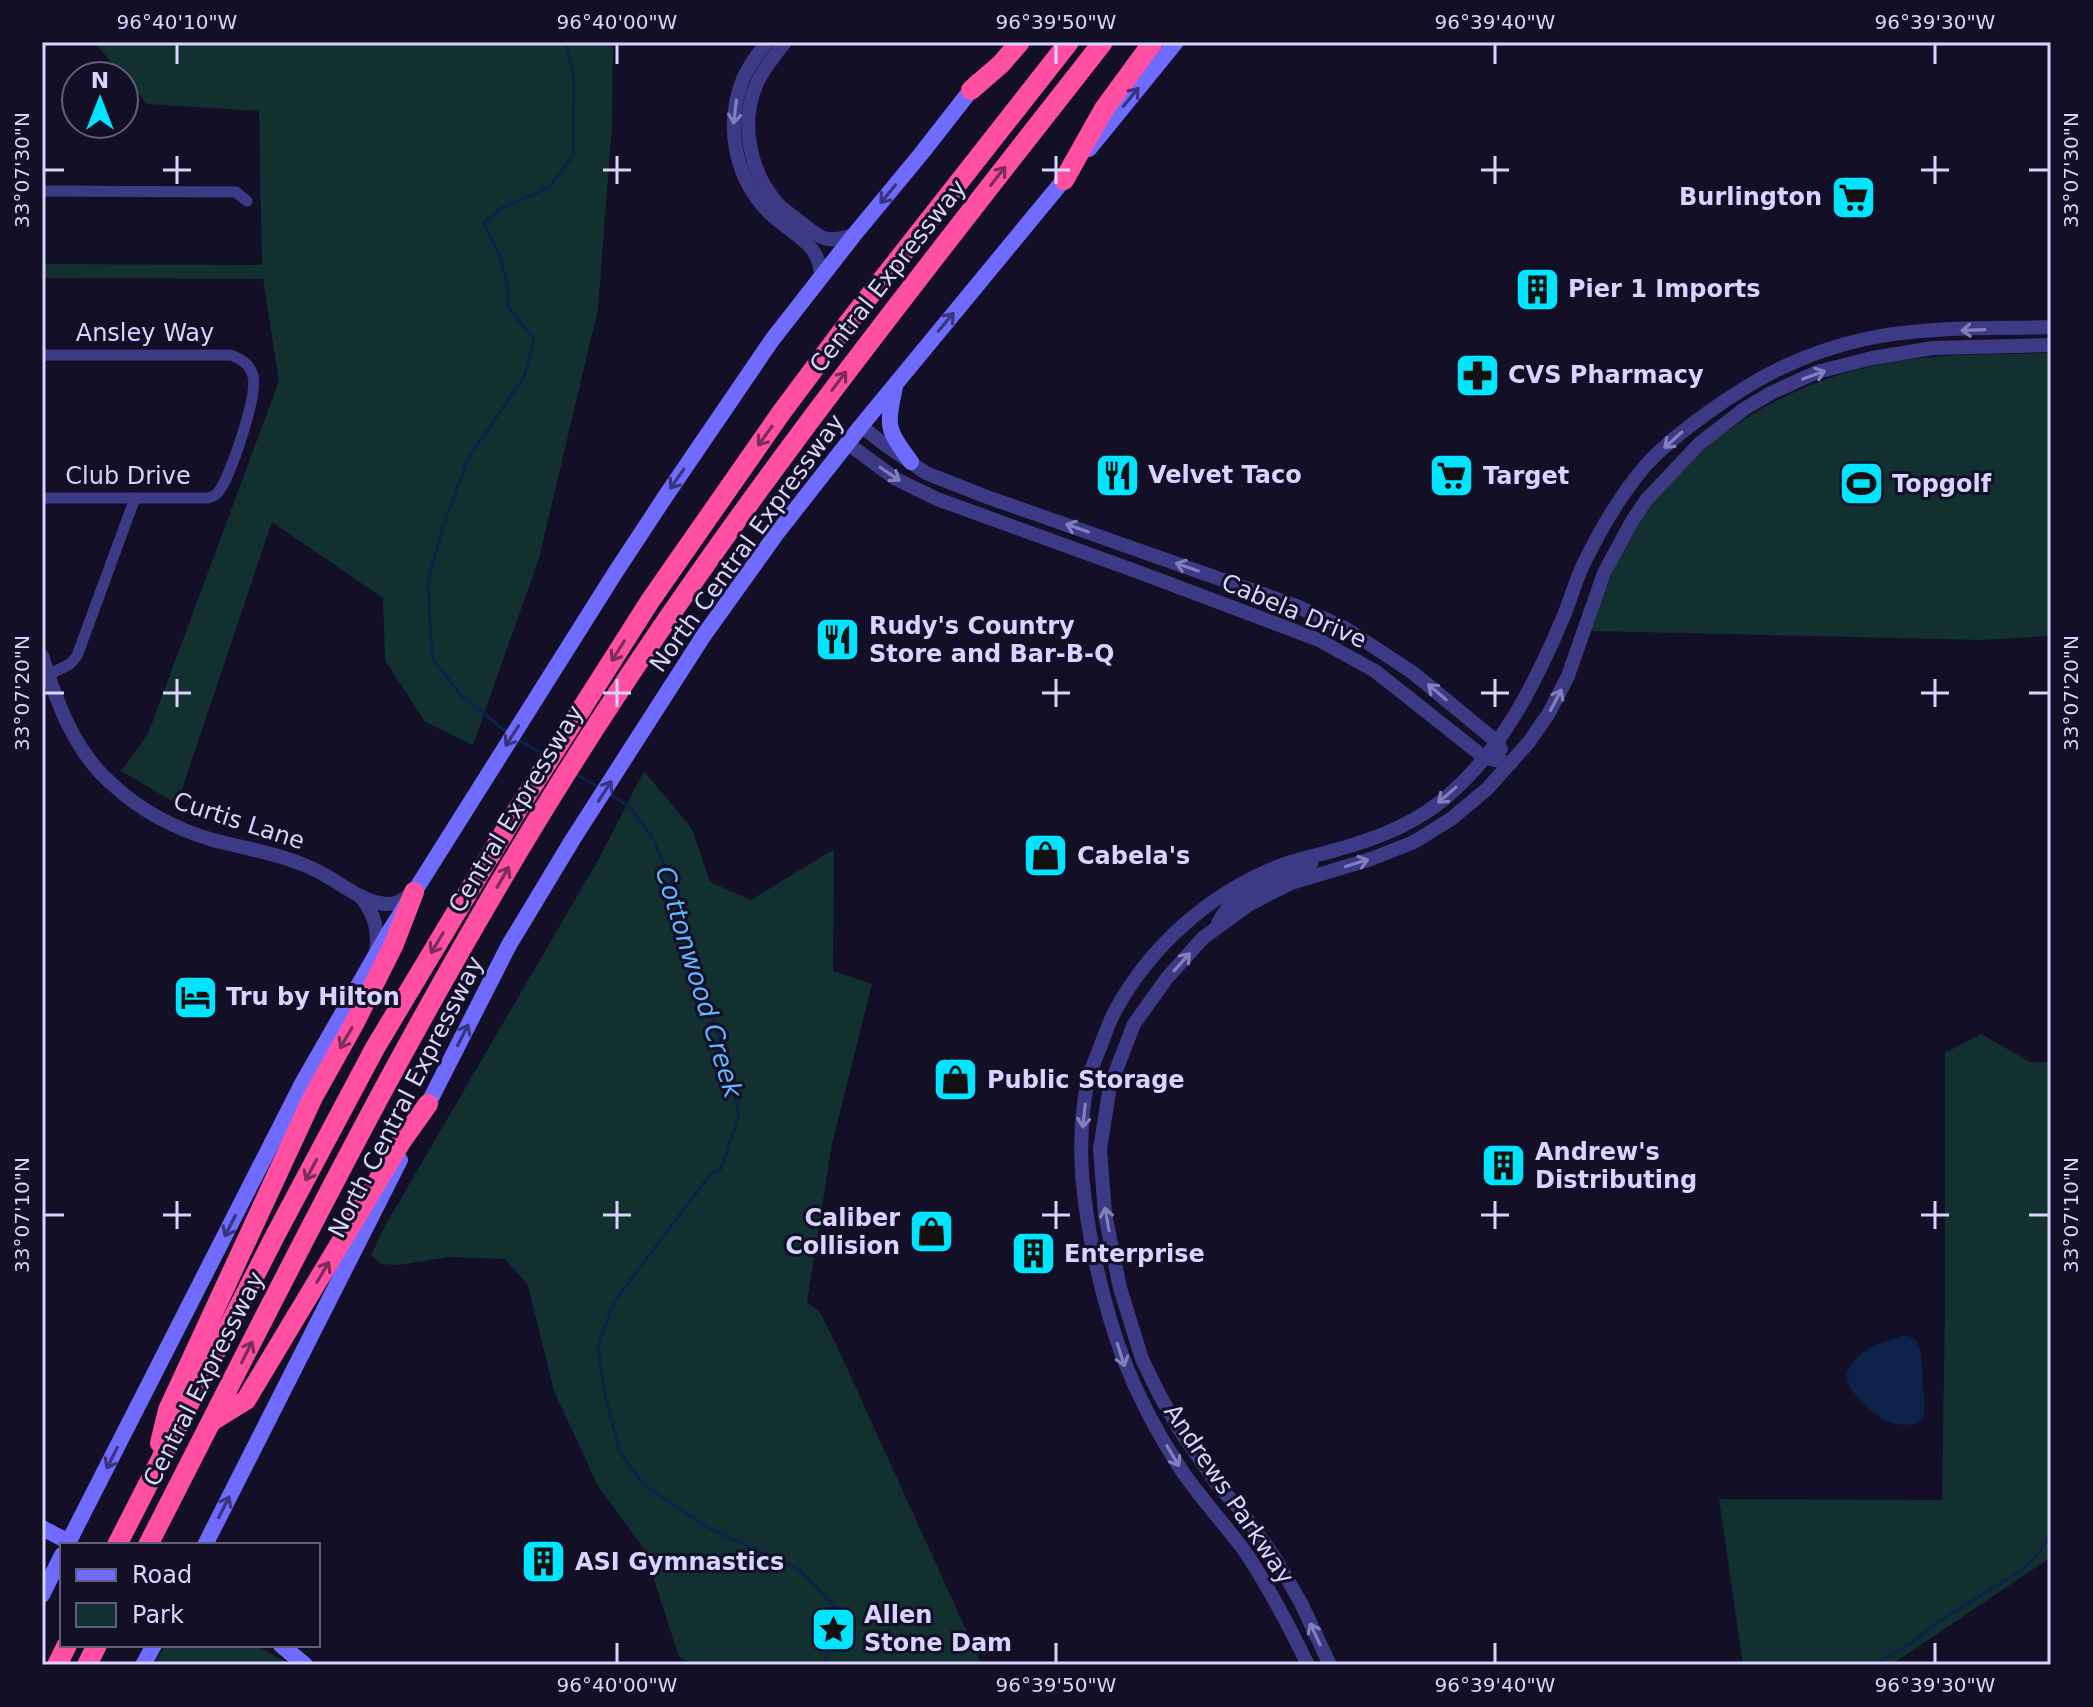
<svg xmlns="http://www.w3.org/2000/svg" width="2093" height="1707" font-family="'DejaVu Sans',sans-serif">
<rect width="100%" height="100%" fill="#130f26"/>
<!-- green -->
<g fill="#12302f">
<polygon points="94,42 613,42 612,125 598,309 539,558 473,745 425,722 385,660 383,598 272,522 177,804 121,771 148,734 279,381 263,279 42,278 42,264 262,265 259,111 147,104"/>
<path d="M2051,353V636L1982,640L1591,631C1603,594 1616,557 1637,525C1697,433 1798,375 1905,360C1952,353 2003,355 2051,353Z"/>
<polygon points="644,771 692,829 710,882 751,900 834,849 833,971 872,984 832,1144 807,1302 820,1312 836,1344 982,1665 695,1665 679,1657 644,1549 598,1486 554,1391 528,1285 505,1259 450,1257 398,1265 381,1264 371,1255 385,1226 597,862"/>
<polygon points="1981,1034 2030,1062 2051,1062 2051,1557 1891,1665 1743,1665 1719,1499 1942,1500 1945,1307 1945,1053"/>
<polygon points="165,1645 255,1645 292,1665 154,1665"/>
</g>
<!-- water -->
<path fill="#0c2248" d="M1904,1335L1914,1338C1924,1351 1922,1370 1923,1386C1924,1395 1928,1416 1919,1422C1912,1426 1896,1425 1888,1422C1876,1417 1847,1391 1847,1377C1846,1366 1860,1354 1868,1349C1879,1342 1892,1340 1904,1335Z"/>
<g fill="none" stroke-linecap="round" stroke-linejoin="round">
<!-- stream -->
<g stroke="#0c2248" stroke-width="3">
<polyline points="509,734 461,695 432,658 428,582 443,526 469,457 524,377 534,339 508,307 508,287 500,257 484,223 502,208 548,188 573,156 574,79 566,42"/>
<polyline points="519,740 543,754"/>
<polyline points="574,773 598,787"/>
<polyline points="608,793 630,807 654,840 675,890 691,957 722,1046 739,1115 721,1169 712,1172 614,1302 598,1347 604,1392 620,1452 643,1484 707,1527 799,1570 840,1612 830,1637 825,1665"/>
<polyline points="1874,1665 1911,1643 1941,1620 2022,1570 2034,1559 2051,1535"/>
</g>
<!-- minor -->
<g stroke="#3d3a85" stroke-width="11">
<polyline points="42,191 236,192 247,201"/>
<path d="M42,355H231C241,359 250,364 253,376C258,395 231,475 219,491C215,496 214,496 208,498H42"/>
<polyline points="48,675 70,664 77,656 135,498"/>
</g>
<!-- tertiary -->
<g stroke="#3d3a85" stroke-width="14">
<path d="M767,42C758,54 749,65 743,79C724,126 735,182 773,216C794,236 821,244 821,277"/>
<path d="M785,42C775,55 764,68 757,83C739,123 750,174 779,205C785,211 793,216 799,221C822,239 825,244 854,235"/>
<polyline points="861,426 884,444 926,473 987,497 1294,605 1345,628 1412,672 1497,742 1501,749"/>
<polyline points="847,443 896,479 937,499 1141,573 1319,640 1375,671 1485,758 1511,763"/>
<path d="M42,656C57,703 74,751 112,784C141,811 175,829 213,840C247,849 282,854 313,869C337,879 358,901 385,904C396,905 404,900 412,893"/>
<path d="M360,896C375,913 379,931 376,954"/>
<path d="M1218,923C1237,884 1281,887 1311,864L1312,857"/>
<path d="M1308,1665C1289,1626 1270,1589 1246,1553C1225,1524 1200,1498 1180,1468C1131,1393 1108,1328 1091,1240C1081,1186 1077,1140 1087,1084C1089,1072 1096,1059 1100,1047C1105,1035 1109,1022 1115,1011C1151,945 1211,892 1282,865C1300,858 1320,855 1339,849C1376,839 1414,824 1444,799C1501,752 1534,686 1562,620C1570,602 1575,582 1583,565C1600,530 1621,494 1646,465C1663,446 1685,429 1706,414C1757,377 1803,353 1865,339C1925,326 1990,329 2051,327"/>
<polyline points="1330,1665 1301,1603 1275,1558 1242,1512 1217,1484 1179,1429 1159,1394 1142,1359 1120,1288 1105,1214 1100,1149 1110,1086 1134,1024 1167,978 1203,938 1248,905 1291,883 1371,859 1414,842 1451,819 1487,789 1529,742 1549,713 1568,676 1604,573 1632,521 1647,499 1699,444 1744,409 1771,393 1817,372 1872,358 1933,348 2051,345"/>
</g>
<!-- secondary -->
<g stroke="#6f6bff" stroke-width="16">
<polyline points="1089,149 1176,42"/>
<path d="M895,387C886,428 887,429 911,462"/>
<polyline points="423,1114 509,945 573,839 704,635 777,533 861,426 1072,170"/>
<polyline points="42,1528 69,1542"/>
<polyline points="67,1545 303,1082 389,932 615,573 667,494 772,340 854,235 921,154 978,81"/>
<polyline points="205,1545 400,1160"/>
<polyline points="42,1595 62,1555"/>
<polyline points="281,1645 305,1665"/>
<polyline points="143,1665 154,1645"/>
</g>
<!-- motorway -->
<g stroke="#ff4fa3" stroke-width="20">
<polyline points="971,90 1001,64 1020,42"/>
<polyline points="1064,180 1104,109 1153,42"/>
<polyline points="212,1421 246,1400 401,1142 428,1104"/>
<polyline points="160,1443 168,1410 313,1097 355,1022 394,944 414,892"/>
<polyline points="117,1545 276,1234 375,1048 521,804 650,601 781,413 849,322 1069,42"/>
<path d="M148,1545C282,1284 411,1020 567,772C727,516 917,280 1103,42"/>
<polyline points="57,1665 67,1645"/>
<polyline points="87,1665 97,1645"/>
</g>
</g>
<!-- one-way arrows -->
<defs><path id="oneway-shaft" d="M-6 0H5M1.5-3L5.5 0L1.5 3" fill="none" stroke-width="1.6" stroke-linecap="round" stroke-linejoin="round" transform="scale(2)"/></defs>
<g stroke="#38347d">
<use href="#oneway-shaft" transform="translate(1131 97) rotate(-51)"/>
<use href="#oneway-shaft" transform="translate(888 194) rotate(130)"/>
<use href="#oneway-shaft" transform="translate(946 322) rotate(-50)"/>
<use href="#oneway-shaft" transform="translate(677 479) rotate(125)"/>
<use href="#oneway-shaft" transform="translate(512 736) rotate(123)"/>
<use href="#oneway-shaft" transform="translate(605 791) rotate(-57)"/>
<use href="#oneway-shaft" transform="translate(463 1035) rotate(-63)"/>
<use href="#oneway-shaft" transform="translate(230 1226) rotate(117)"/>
<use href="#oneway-shaft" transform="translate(112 1458) rotate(117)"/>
<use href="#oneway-shaft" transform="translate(224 1507) rotate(-63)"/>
</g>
<g stroke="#837fbc">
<use href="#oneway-shaft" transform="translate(735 112) rotate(97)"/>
<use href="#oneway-shaft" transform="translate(1973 330) rotate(178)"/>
<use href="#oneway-shaft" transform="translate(1814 375) rotate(-20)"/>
<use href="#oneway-shaft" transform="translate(1673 440) rotate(138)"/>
<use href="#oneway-shaft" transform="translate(890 474) rotate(34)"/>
<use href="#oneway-shaft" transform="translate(1077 528) rotate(-160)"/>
<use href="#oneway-shaft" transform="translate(1187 567) rotate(-161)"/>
<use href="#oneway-shaft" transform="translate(1437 692) rotate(-140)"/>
<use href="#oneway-shaft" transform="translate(1556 700) rotate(-62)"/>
<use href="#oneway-shaft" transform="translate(1447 795) rotate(139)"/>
<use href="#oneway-shaft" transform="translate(1357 863) rotate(-17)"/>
<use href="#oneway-shaft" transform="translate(1182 962) rotate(-48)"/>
<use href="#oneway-shaft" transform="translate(1084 1116) rotate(96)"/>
<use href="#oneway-shaft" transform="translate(1107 1219) rotate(-100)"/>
<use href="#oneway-shaft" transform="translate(1121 1355) rotate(72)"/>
<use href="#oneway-shaft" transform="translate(1173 1456) rotate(59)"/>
<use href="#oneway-shaft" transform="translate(1315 1634) rotate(-115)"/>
</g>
<g stroke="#7d2c5e">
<use href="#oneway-shaft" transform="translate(998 176) rotate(-52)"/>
<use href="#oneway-shaft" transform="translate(839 381) rotate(-53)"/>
<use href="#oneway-shaft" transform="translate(765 436) rotate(126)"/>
<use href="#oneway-shaft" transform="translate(618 651) rotate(122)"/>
<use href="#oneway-shaft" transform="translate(503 877) rotate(-60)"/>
<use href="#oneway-shaft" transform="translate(437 943) rotate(121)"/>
<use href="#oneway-shaft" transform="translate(346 1038) rotate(120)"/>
<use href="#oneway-shaft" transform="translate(311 1170) rotate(118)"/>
<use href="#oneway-shaft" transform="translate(323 1272) rotate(-59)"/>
<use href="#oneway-shaft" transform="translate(247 1352) rotate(-63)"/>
</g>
<!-- ticks -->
<path fill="none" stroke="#d9d4ff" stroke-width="3" d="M177,44V64M617,44V64M1056,44V64M1495,44V64M1935,44V64M177,156V184M617,156V184M1056,156V184M1495,156V184M1935,156V184M44,170H64M163,170H191M603,170H631M1042,170H1070M1481,170H1509M1921,170H1949M2029,170H2049M177,679V707M617,679V707M1056,679V707M1495,679V707M1935,679V707M44,693H64M163,693H191M603,693H631M1042,693H1070M1481,693H1509M1921,693H1949M2029,693H2049M177,1201V1229M617,1201V1229M1056,1201V1229M1495,1201V1229M1935,1201V1229M44,1215H64M163,1215H191M603,1215H631M1042,1215H1070M1481,1215H1509M1921,1215H1949M2029,1215H2049M617,1643V1663M1056,1643V1663M1495,1643V1663M1935,1643V1663"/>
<!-- icons -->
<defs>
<symbol id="supermarket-square" viewBox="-11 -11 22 22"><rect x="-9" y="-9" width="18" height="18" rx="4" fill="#00e5ff" stroke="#130f26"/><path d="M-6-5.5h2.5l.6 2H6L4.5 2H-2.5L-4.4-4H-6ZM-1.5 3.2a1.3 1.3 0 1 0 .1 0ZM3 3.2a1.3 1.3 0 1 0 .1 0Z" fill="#111"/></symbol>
<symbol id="building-square" viewBox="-11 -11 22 22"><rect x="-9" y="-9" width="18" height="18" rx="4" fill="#00e5ff" stroke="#130f26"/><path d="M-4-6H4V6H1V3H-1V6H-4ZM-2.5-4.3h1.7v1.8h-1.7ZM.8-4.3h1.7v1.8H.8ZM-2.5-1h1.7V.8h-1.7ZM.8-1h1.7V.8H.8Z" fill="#111"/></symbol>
<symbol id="pharmacy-square" viewBox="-11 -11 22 22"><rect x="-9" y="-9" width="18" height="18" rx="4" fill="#00e5ff" stroke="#130f26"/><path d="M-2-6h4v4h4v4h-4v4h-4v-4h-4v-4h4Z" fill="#111"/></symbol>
<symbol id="restaurant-square" viewBox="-11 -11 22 22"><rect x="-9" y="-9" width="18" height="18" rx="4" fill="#00e5ff" stroke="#130f26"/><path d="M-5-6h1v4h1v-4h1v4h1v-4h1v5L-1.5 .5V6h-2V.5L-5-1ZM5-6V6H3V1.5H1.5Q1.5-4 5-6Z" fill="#111"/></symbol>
<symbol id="stadium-square" viewBox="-11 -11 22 22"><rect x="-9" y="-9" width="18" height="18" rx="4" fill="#00e5ff" stroke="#130f26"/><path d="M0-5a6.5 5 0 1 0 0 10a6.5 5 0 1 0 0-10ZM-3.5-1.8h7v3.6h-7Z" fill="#111"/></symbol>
<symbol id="shop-square" viewBox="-11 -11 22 22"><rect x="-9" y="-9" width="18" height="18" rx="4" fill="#00e5ff" stroke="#130f26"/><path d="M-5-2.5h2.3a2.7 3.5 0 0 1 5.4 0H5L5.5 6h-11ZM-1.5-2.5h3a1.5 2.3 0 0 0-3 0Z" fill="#111"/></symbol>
<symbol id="hotel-square" viewBox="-11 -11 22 22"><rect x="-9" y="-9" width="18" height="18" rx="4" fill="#00e5ff" stroke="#130f26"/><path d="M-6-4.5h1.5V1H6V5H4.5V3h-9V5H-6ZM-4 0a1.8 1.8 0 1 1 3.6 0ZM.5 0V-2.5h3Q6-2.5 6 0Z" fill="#111"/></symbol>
<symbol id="sight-square" viewBox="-11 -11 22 22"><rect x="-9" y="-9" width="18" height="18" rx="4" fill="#00e5ff" stroke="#130f26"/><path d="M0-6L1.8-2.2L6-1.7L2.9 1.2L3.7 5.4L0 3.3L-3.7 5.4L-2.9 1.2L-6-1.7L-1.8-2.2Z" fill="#111"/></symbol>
</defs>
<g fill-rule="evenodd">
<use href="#supermarket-square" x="1828" y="172" width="51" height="51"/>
<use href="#building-square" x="1512" y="264" width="51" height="51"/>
<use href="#pharmacy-square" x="1452" y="350" width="51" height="51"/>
<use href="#restaurant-square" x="1092" y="450" width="51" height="51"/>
<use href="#supermarket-square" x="1426" y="450" width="51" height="51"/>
<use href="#stadium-square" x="1836" y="458" width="51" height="51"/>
<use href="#restaurant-square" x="812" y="614" width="51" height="51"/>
<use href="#shop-square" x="1020" y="830" width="51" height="51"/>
<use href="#hotel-square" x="170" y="972" width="51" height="51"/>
<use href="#shop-square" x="930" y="1054" width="51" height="51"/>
<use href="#building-square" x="1478" y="1140" width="51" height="51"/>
<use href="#shop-square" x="906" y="1206" width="51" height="51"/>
<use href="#building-square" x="1008" y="1228" width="51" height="51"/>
<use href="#building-square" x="518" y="1536" width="51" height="51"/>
<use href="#sight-square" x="808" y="1604" width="51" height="51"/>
</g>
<g text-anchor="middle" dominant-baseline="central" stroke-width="6" stroke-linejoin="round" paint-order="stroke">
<!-- poi labels -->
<g font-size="24" font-weight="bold" fill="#d9d4ff" stroke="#130f26" text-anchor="start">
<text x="1822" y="197" text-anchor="end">Burlington</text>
<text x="1568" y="289">Pier 1 Imports</text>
<text x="1508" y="375">CVS Pharmacy</text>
<text x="1148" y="475">Velvet Taco</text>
<text x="1483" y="476">Target</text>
<text x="1892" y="484">Topgolf</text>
<text x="869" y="626">Rudy's Country<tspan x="869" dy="28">Store and Bar-B-Q</tspan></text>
<text x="1077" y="856">Cabela's</text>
<text x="226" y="997">Tru by Hilton</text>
<text x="987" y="1080">Public Storage</text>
<text x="1535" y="1152">Andrew's<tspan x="1535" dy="28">Distributing</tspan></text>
<text x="900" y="1218" text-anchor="end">Caliber<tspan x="900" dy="28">Collision</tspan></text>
<text x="1064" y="1254">Enterprise</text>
<text x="575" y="1562">ASI Gymnastics</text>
<text x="864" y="1615">Allen<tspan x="864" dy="28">Stone Dam</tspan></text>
</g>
<!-- street labels -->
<g font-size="24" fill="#d9d4ff" stroke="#130f26">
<text transform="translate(888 276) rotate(-52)">Central Expressway</text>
<text x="145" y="333">Ansley Way</text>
<text x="128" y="476">Club Drive</text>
<text transform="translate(747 543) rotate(-54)">North Central Expressway</text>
<text transform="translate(1294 611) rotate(23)">Cabela Drive</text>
<text transform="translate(516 809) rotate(-59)">Central Expressway</text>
<text transform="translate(239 821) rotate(18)">Curtis Lane</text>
<text transform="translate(406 1097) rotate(-63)">North Central Expressway</text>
<text transform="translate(204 1379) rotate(-63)">Central Expressway</text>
<text transform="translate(1229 1494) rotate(56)">Andrews Parkway</text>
</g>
<!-- water labels -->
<g font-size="26" font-style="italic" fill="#62b6ff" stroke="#130f26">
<text transform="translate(699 982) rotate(73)">Cottonwood Creek</text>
</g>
</g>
<!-- border -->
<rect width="2093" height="1707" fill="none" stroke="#130f26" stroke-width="88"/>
<!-- legend -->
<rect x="60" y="1543" width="260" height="104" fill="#130f26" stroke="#625e7d" stroke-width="2"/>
<rect x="76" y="1569" width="40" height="12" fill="#6f6bff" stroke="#625e7d" stroke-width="2"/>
<text x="132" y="1583" font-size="24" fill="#d9d4ff">Road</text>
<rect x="76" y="1603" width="40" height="24" fill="#12302f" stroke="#625e7d" stroke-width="2"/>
<text x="132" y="1623" font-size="24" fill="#d9d4ff">Park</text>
<!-- north arrow -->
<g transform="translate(100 100)"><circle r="38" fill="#130f26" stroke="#625e7d" stroke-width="2"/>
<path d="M0-6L14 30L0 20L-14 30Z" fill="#00e5ff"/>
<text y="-12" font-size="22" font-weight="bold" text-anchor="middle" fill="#d9d4ff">N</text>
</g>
<rect x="44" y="44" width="2005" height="1619" fill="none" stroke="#d9d4ff" stroke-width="3"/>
<g font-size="20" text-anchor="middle" fill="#d9d4ff">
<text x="177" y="29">96°40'10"W</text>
<text x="617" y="29">96°40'00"W</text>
<text x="1056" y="29">96°39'50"W</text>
<text x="1495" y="29">96°39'40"W</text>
<text x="1935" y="29">96°39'30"W</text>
<text transform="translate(22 170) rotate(-90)" y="7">33°07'30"N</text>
<text transform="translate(2071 170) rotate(-90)" y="7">33°07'30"N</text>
<text transform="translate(22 693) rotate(-90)" y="7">33°07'20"N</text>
<text transform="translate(2071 693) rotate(-90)" y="7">33°07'20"N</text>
<text transform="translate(22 1215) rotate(-90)" y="7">33°07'10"N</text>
<text transform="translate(2071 1215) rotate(-90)" y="7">33°07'10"N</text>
<text x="617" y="1692">96°40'00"W</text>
<text x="1056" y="1692">96°39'50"W</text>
<text x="1495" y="1692">96°39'40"W</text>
<text x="1935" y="1692">96°39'30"W</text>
</g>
</svg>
